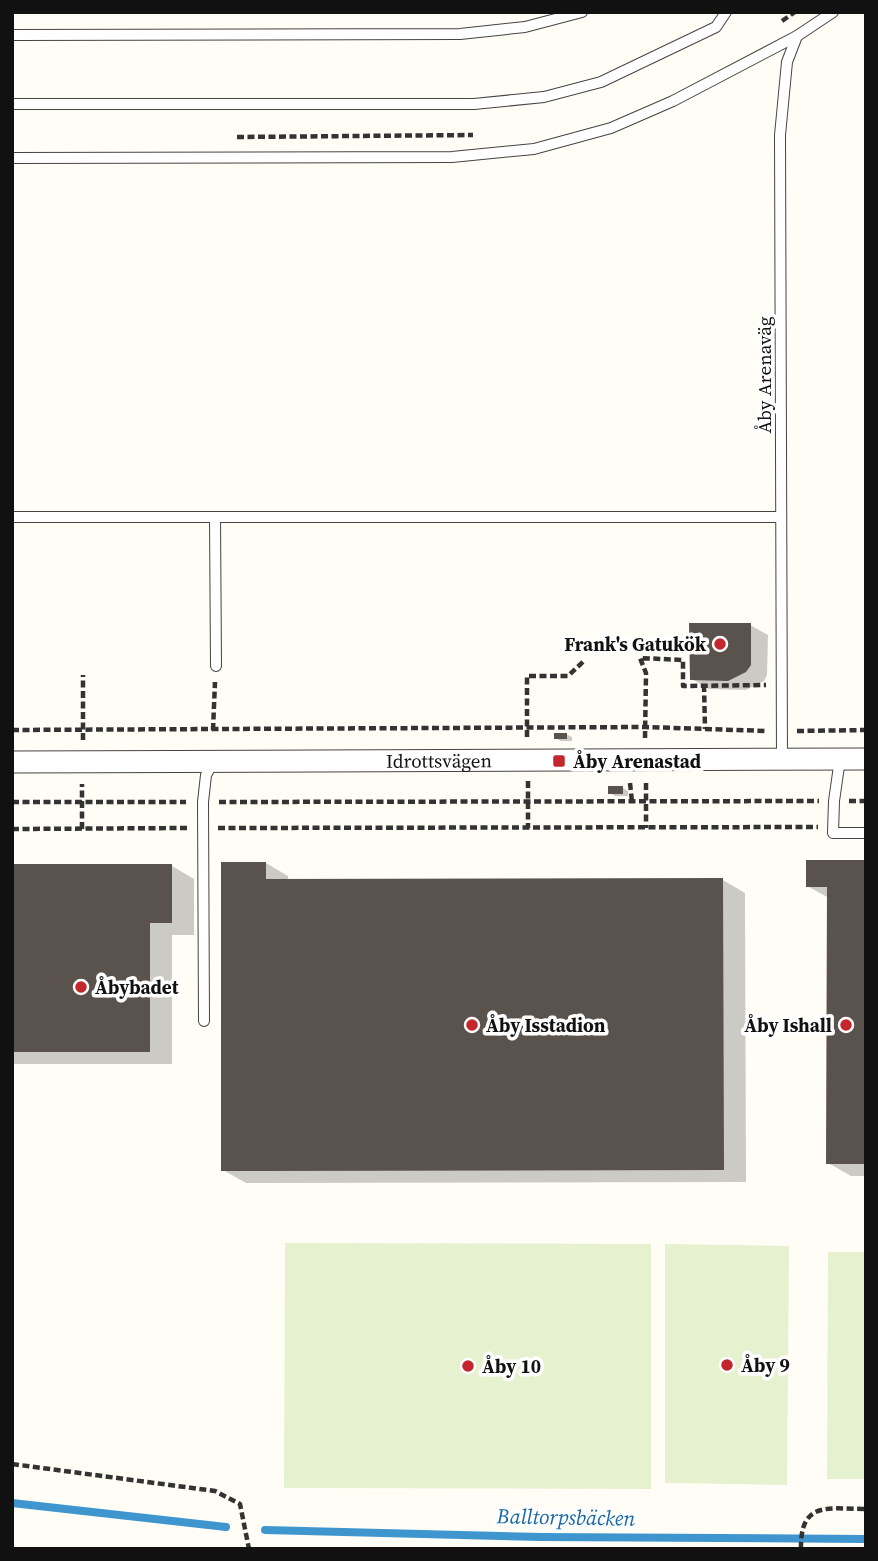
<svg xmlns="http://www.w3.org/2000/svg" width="878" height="1561" font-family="'Source Serif 4',serif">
<rect width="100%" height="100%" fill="#fffdf5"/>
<!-- pitch -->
<g fill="#e6f2cf">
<polygon points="285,1243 651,1244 651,1489 284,1488"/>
<polygon points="665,1244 789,1246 787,1485 665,1483"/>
<polygon points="828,1252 866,1252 866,1479 827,1479"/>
</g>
<!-- shadow -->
<g fill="#0003">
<polygon points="750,625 768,635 767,675 764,681 746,690 709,689 692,679"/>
<polygon points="566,734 572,737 572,741 561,741 555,738"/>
<polygon points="623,788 628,791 628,796 615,796 610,793"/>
<polygon points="866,862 866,1176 851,1176 828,1163 829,898 807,886"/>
<polygon points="266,863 288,876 288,881 723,880 745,893 746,1182 246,1183 223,1170"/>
<polygon points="12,866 172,866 194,879 194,935 172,935 172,1064 12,1064"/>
</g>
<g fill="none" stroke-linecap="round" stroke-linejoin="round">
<!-- stream -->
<g stroke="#3f96cf" stroke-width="8">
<polyline points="12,1503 226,1527"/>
<polyline points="265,1530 541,1537 866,1539"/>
</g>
</g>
<!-- building -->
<g fill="#5a524d">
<polygon points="689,623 751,623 751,665 746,672 728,681 690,680"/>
<rect x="554" y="733" width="13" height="6"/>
<rect x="608" y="786" width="15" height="8"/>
<polygon points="806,860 866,860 866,1164 826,1164 827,887 806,887"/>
<polygon points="221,862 266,862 266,879 723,878 724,1170 221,1171"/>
<polygon points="12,864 172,864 172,923 150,923 150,1052 12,1052"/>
</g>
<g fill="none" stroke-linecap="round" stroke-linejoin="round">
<defs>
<g id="lane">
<polyline points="12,35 460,34 525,27 582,12"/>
<polyline points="12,104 474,104 544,97 601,82 716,27 726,12"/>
<polyline points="12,158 452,157 534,149 611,128 673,101 797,36"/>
<polyline points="12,517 781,517"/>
<polyline points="215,517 216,666"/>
<polyline points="782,759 780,135 787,62 797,36 833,12"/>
<polyline points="840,759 834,801 833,833 866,833"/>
<polyline points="204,1021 203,802 206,775 214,761"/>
</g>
<g id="street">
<path id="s1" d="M12,762L866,759"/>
</g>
</defs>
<!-- lane casing -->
<use href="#lane" stroke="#444" stroke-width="12"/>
<!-- street casing -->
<use href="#street" stroke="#444" stroke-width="23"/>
<!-- path -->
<g stroke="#333" stroke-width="4.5" stroke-dasharray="7 3.5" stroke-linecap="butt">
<polyline points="782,21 795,12"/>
<polyline points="237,137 473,135"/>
<polyline points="704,685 705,729"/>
<polyline points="12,730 645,727 767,731"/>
<polyline points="213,730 215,682"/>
<polyline points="797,731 866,730"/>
<polyline points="527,737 527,676 568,676 585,660"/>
<polyline points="645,738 646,673 640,658 683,660 683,686 766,685"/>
<polyline points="83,740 83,675"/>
<polyline points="528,781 528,828"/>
<polyline points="630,783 632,802"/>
<polyline points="646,783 646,828"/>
<polyline points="849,801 866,801"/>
<polyline points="12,802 186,802"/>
<polyline points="219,802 819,801"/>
<polyline points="218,828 818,827"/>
<polyline points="12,829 188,828"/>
<polyline points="82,829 82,784"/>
<polyline points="12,1464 215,1491 240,1504 249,1549"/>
<path d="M801,1549C800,1500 829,1509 866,1509"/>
</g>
<!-- lane -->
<use href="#lane" stroke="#fff" stroke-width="10"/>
<!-- street -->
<use href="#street" stroke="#fff" stroke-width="21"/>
</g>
<!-- markers -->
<g fill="#c4262e" stroke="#fff" stroke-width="2.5">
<circle cx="720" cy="644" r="7"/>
<rect x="552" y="754" width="14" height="14" rx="3.5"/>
<circle cx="81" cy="987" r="7"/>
<circle cx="472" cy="1025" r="7"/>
<circle cx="846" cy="1025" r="7"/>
<circle cx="727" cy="1365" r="7"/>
<circle cx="468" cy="1366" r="7"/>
</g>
<g text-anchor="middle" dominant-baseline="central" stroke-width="7" stroke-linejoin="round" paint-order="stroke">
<!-- street labels -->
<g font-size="19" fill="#111" stroke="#fff">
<text transform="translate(764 375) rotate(-90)">Åby Arenaväg</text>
<text stroke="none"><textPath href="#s1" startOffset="427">Idrottsvägen</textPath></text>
</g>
<!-- poi labels -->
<g font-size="19" font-weight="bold" fill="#111" stroke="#fff" text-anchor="start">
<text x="706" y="644" text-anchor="end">Frank's Gatukök</text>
<text x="573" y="761">Åby Arenastad</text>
<text x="95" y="987">Åbybadet</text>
<text x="486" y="1025">Åby Isstadion</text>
<text x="832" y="1025" text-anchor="end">Åby Ishall</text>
<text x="741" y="1365">Åby 9</text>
<text x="482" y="1366">Åby 10</text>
</g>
<!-- water labels -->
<g font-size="21" font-style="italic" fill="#1768a6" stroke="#fff">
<text transform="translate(566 1517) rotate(1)">Balltorpsbäcken</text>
</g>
</g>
<!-- border -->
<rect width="878" height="1561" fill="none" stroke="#111111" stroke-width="28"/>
</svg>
